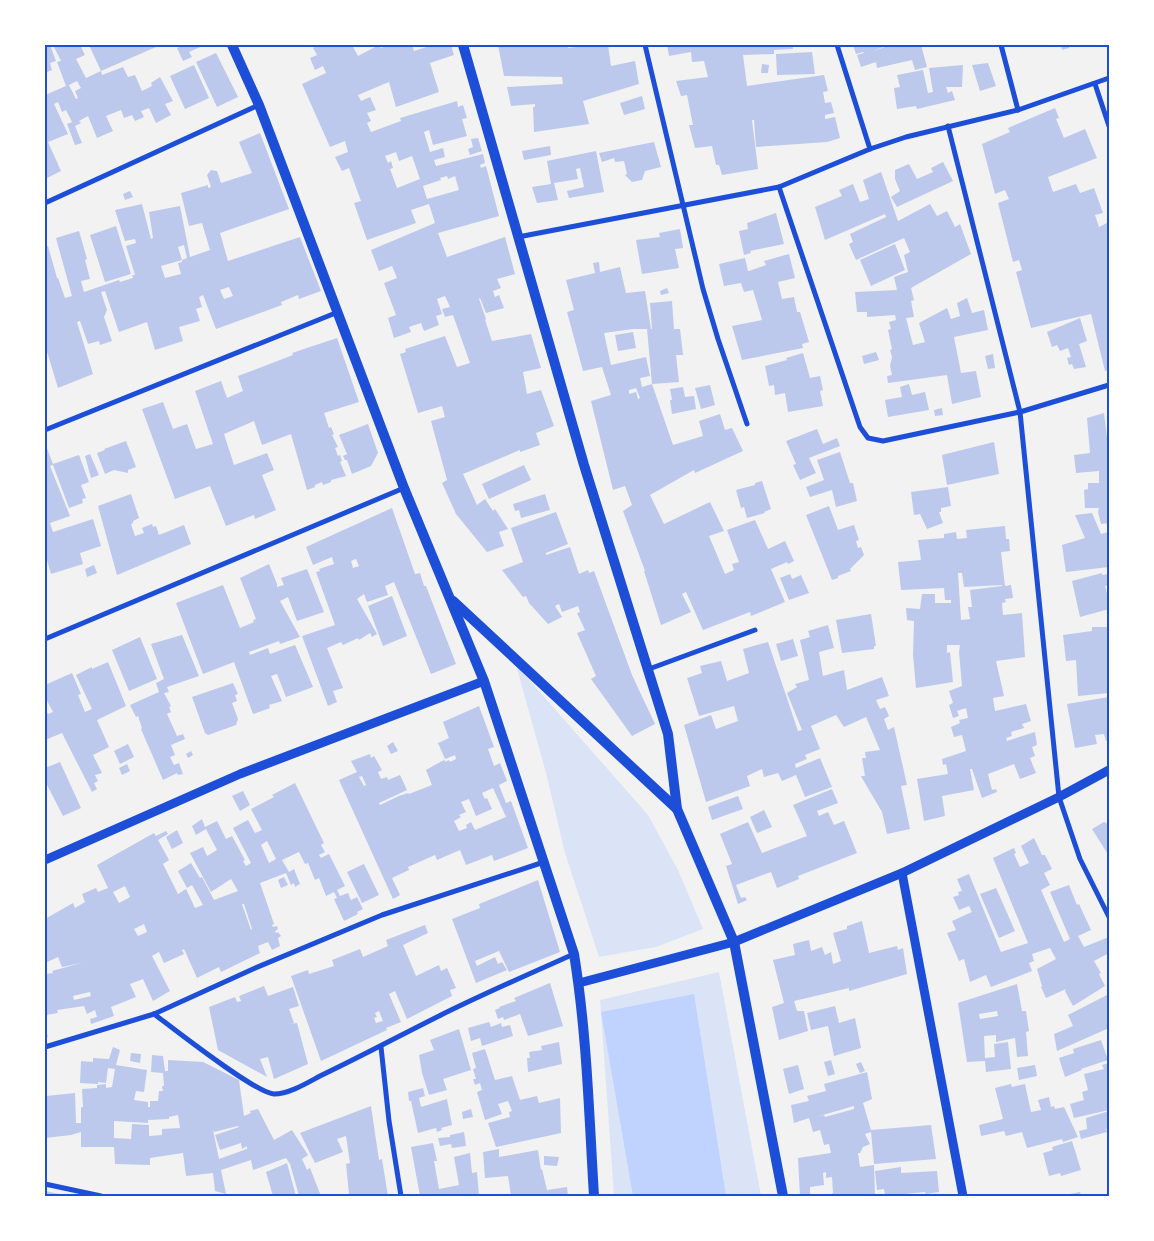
<svg xmlns="http://www.w3.org/2000/svg" width="1154" height="1241" font-family="'Fira Sans',sans-serif">
<rect width="100%" height="100%" fill="#f2f2f2"/>
<!-- green -->
<g fill="#dbe4f7">
<polygon points="516,665 648,815 678,870 703,929 656,947 599,957 565,853 546,773"/>
<polygon points="719,972 761,1196 614,1196 600,1000"/>
</g>
<!-- water -->
<polygon fill="#bfd3fe" points="694,994 726,1196 633,1196 601,1012"/>
<!-- building -->
<g fill="#bdc9ec" fill-rule="evenodd">
<polygon points="45,45 50,45 56,61 50,63 52,70 45,73"/>
<path d="M53,45H80L85,55L76,59L86,78L101,71L102,75L123,67L128,77L135,75L142,91L152,86L151,83L160,77L173,101L165,104L171,115L156,123L149,108L141,111L144,117L135,121L132,115L124,118L121,110L106,116L113,131L97,138L88,116L79,121L81,123L75,126L82,143L75,145L67,124L72,122L66,110L62,112L58,102L54,104L68,134L48,142L61,171L45,179V95L66,86L57,62L61,61ZM77,81L81,88L75,91L78,98L76,99L69,85Z"/>
<polygon points="89,45 156,45 156,47 101,71"/>
<polygon points="184,45 205,45 189,52 192,57 183,61 177,48"/>
<path d="M319,45H352L358,56L379,45L381,48L388,45H412L414,51L433,45H451L454,55L430,63L439,92L396,107L389,82L358,95L361,101L370,97L376,110L367,113L371,121L367,123L371,132L401,121L400,118L457,101L458,107L463,105L467,118L462,119L467,136L433,145L429,130L424,132L430,152L443,148L445,157L434,160L436,166L483,154L485,163L480,165L481,168L486,166L499,216L438,233L447,257L505,237L515,274L497,279L501,288L493,291L495,297L499,295L504,308L486,313L480,298L479,299L486,319L485,320L492,341L531,334L541,368L523,372L527,394L541,390L554,426L536,433L540,445L520,452V450L463,474L477,505L485,499L493,511L495,509L508,529L499,532L504,546L487,552L456,514L442,483L447,480L431,421L445,417L442,406L418,413L400,354L406,352L405,349L445,336L457,367L470,363L453,315L445,317L442,309L450,307L445,296L437,299L442,314L436,316L439,325L424,331L421,323L409,327L411,332L394,338L388,318L396,315L384,283L397,278L392,266L379,271L371,250L435,223L429,204L411,210L416,223L367,240L354,203L361,201L349,168L342,171L335,157L348,152L345,141L330,147L302,84L326,73L323,66L315,70L310,58L317,55L313,48ZM396,152L399,161L412,156L420,179L397,188L390,169L393,168L391,161L388,163L385,156ZM447,176L448,179L455,176L459,190L427,199L423,186L441,180L440,178Z"/>
<polygon points="498,45 567,45 568,48 576,47 576,45 608,45 611,66 635,61 639,84 583,101 589,124 534,132 533,107 535,107 535,104 511,106 507,87 563,84 562,77 504,76"/>
<polygon points="667,45 792,45 793,49 774,50 774,54 743,55 747,86 824,75 828,91 823,92 825,103 831,102 834,113 825,115 825,119 835,117 840,138 827,142 756,147 754,120 752,120 758,169 722,175 719,165 716,165 712,146 695,148 689,125 693,125 687,95 681,96 676,81 708,77 704,61 692,62 691,52 669,56"/>
<polygon points="853,45 882,45 883,47 873,51 891,45 921,45 927,67 915,70 912,60 877,68 876,62 861,67 857,55 864,53 863,52 856,54"/>
<polygon points="1061,45 1069,45 1069,48 1062,50"/>
<polygon points="812,52 815,74 777,75 776,54"/>
<polygon points="216,53 238,97 217,107 196,62"/>
<polygon points="988,63 996,86 980,91 972,65"/>
<polygon points="762,64 769,65 768,73 761,73"/>
<polygon points="194,65 209,98 185,109 170,76"/>
<polygon points="963,65 962,87 946,87 948,93 952,91 955,100 917,109 916,106 897,109 894,88 900,87 897,75 923,70 928,93 933,92 929,68"/>
<polygon points="642,96 645,109 624,115 620,103"/>
<polygon points="1055,108 1059,118 1056,119 1064,138 1085,129 1097,158 1048,177 1053,192 1076,184 1080,193 1094,188 1103,213 1095,215 1099,227 1109,222 1109,370 1105,371 1091,314 1031,328 1016,272 1022,270 1019,260 1013,262 998,203 1009,199 1005,190 995,194 982,144 1010,132 1008,128"/>
<path d="M260,133L289,209L220,233L228,261L300,237L321,291L299,299L298,295L281,302L282,305L216,329L203,295L199,297L202,307L196,309L200,321L179,327L183,341L155,350L147,322L119,332L105,291L101,292L107,310L104,317L112,341L100,345L99,341L88,344L80,321L77,322L93,374L58,388L45,345V247L48,246L57,278H58L65,298L72,296L56,238L79,231L87,259L85,260L90,279L81,281L84,292L119,280L120,282L133,278L132,275H135L126,246L136,243L135,239L125,241L115,210L142,204L151,239L153,238L149,212L180,206L190,257L210,250L202,223L189,226L181,193L208,185V188L211,187L207,175L211,170L217,171L221,183L252,173L239,142ZM184,245L187,258L182,260V262L178,263L181,274L165,278L161,266L182,260L178,247ZM229,287L233,296L224,299L220,290Z"/>
<polygon points="478,138 482,151 470,155 468,149 473,147 471,139"/>
<polygon points="654,142 661,167 645,171 642,180 632,182 625,175 627,174 624,161 615,162 614,158 602,162 599,153"/>
<polygon points="550,146 551,155 524,160 522,151"/>
<polygon points="596,151 604,192 569,198 567,191 584,187 580,168 576,169 578,179 554,183 558,200 537,203 532,187 551,184 547,161"/>
<polygon points="943,162 953,181 897,207 891,197 900,191 895,179 895,170 909,164 917,179 933,172 931,168"/>
<polygon points="881,172 898,221 930,204 937,216 947,211 955,227 960,224 971,254 911,288 914,300 911,301 914,317 906,318 913,345 925,342 919,323 947,308 951,319 960,316 957,303 967,298 972,313 984,310 988,330 954,337 961,373 976,371 981,397 952,404 947,375 888,383 887,376 892,375 890,366 892,357 890,350 892,349 888,330 891,329 889,322 896,320 895,315 867,317 867,312 857,312 855,292 897,290 894,277 908,272 904,255 910,252 904,238 856,260 849,244 853,242 850,234 886,217 885,214 825,240 815,207 842,196 839,190 853,184 860,202 869,199 863,180"/>
<polygon points="130,191 133,197 125,200 123,194"/>
<polygon points="776,213 784,244 750,251 751,253 744,255 739,231 748,229 747,223"/>
<polygon points="116,226 131,274 105,282 90,235"/>
<polygon points="680,229 683,248 675,249 679,268 642,274 636,240 660,237 659,233"/>
<polygon points="895,244 905,270 871,286 860,260"/>
<polygon points="789,254 795,278 778,282 782,299 794,297 797,312 800,312 809,342 802,344 803,348 742,360 732,326 762,320 753,290 744,292 741,283 724,286 719,264 745,258 748,271 749,271 766,265 764,261"/>
<path d="M599,262L600,272L620,267L626,293L645,291L651,329H652L650,303L672,301L674,329H680L683,355H676L679,382L652,384L647,329H633L604,333L611,365L646,357L650,376L640,378L642,387L652,384L673,445L703,436L699,421L720,414L725,430L732,428L743,451L695,473L694,470L650,495L664,524L710,502L724,531L709,536L725,574L734,570L732,564L739,562L727,530L755,520L768,549L785,541L794,561L788,564L787,562L771,569L785,602L751,616L750,612L703,630L686,592L682,594L691,612L661,625L644,571H645L623,511L632,505L625,486L613,490L591,401L611,395L602,367L583,371L567,312L574,310L566,280L595,273L593,263ZM636,388L640,398L638,399L636,392L629,394V390Z"/>
<polygon points="667,288 669,293 661,295 660,291"/>
<polygon points="1080,318 1087,341 1079,344 1086,367 1074,369 1072,364 1069,365 1067,358 1071,357 1068,348 1060,351 1057,345 1052,347 1047,332"/>
<polygon points="633,332 636,348 618,351 615,335"/>
<polygon points="337,338 359,402 324,413 329,428 331,427 334,434 332,435 338,447 335,448 338,456 340,455 342,461 340,462 346,476 331,480 331,482 323,485 322,482 315,485 315,487 307,490 291,434 262,445 254,421 224,434 234,465 267,453 274,470 262,475 276,510 255,519 254,515 226,526 210,486 175,499 142,409 163,402 173,429 187,424 196,449 213,444 195,391 221,381 227,398 243,391 238,376 293,355 292,353"/>
<polygon points="876,352 879,360 864,364 862,356"/>
<polygon points="803,353 810,378 820,376 823,390 820,391 823,406 788,412 785,393 775,395 774,385 769,386 765,366 787,360 786,358"/>
<polygon points="993,354 995,368 988,369 985,356"/>
<polygon points="909,384 912,395 925,392 929,410 888,417 885,400 902,397 900,387"/>
<polygon points="710,385 715,405 701,409 695,388"/>
<polygon points="683,387 685,397 694,396 696,409 672,414 670,400 672,400 670,389"/>
<polygon points="942,408 943,415 935,416 934,410"/>
<polygon points="1104,413 1109,454 1109,523 1101,524 1098,512 1099,508 1085,508 1084,490 1088,489 1088,483 1099,483 1099,471 1076,473 1074,455 1090,453 1087,418"/>
<polygon points="368,424 378,453 371,466 352,474 347,460 345,460 343,456 347,454 339,435"/>
<polygon points="817,429 823,444 837,438 840,446 809,458 816,473 800,480 793,465 796,464 786,441"/>
<polygon points="126,441 136,467 128,470 128,473 114,470 105,474 97,453 105,450 104,449"/>
<polygon points="994,442 999,474 947,485 942,455"/>
<polygon points="45,443 53,464 79,455 89,482 81,485 86,498 82,499 83,503 69,508 53,465 50,466 70,516 50,523 53,532 93,519 101,546 80,553 83,564 51,574 45,553"/>
<polygon points="840,452 850,483 853,483 857,501 836,507 832,490 810,497 806,487 824,480 817,460"/>
<polygon points="90,454 99,475 91,478 85,456"/>
<polygon points="524,465 531,480 489,499 482,484"/>
<polygon points="762,481 771,509 764,512 765,513 747,518 744,507 741,508 736,490 755,485 755,483"/>
<polygon points="948,487 951,506 941,508 941,512 939,512 943,523 927,529 920,514 914,515 911,492"/>
<polygon points="131,494 139,518 133,521 133,523 131,524 135,536 144,533 142,528 152,524 153,527 156,526 159,535 184,525 191,544 117,575 98,506"/>
<polygon points="545,494 550,510 521,518 519,510 515,511 513,504"/>
<polygon points="829,506 838,530 854,525 859,540 856,541 858,548 861,547 864,555 850,569 851,571 838,576 838,578 832,580 806,515"/>
<path d="M392,508L415,574L420,573L424,586H426L456,664L431,674L394,582L385,586L388,595L367,602L364,594L357,599L377,634L372,637L370,633L359,640L358,638L343,645L341,642L327,648L343,688L333,691L337,702L328,706L302,636L335,625L316,572L320,571L319,569L334,564L332,557L313,565L306,547ZM356,559L359,566L353,568L351,561Z"/>
<polygon points="556,512 568,544 546,553 546,555 570,547 579,574 588,570 589,573 594,571 632,675 655,724 632,736 591,679 596,676 577,633 585,630 577,613 580,612 578,606 562,612 559,604 555,606 562,617 548,624 529,603 526,596 523,597 502,570 523,562 511,528"/>
<polygon points="1092,513 1101,534 1109,532 1109,567 1066,572 1062,545 1085,538 1075,515"/>
<path d="M1005,526L1006,539H1009L1010,551L1001,552L1005,586L1011,585L1013,598L1005,599L1006,602L1002,603L1003,615L1022,613L1025,657L996,661L1004,696L993,698L995,711L1026,704L1031,721L1022,724L1024,728L1011,732L1012,736L1006,738L1007,741L1035,732L1037,745L1032,747L1035,756L1030,758L1036,773L1020,779L1014,764L988,774L992,790L996,789L997,792L982,798L972,769H970L974,790L942,796L945,816L924,821L917,779L948,774L946,764L943,765L942,759L966,751L962,735L954,737L951,727L960,723L959,720L968,718L966,708L957,711L959,716L953,718L949,705L953,703L949,691L962,686L959,652L960,645H947V653L950,652L953,682L916,688L913,655L914,621L907,620L906,608L920,609L922,594H935V603H951V600H945L944,588L901,590L898,562L921,560L918,540L944,538V534L956,532L957,539L967,538L966,530ZM958,573H962L964,587L1002,585V586L970,590L972,607H968L970,619L961,620Z"/>
<polygon points="269,564 277,584 277,587 284,585 281,578 307,569 324,612 297,621 288,597 280,601 300,637 280,644 279,641 249,652 250,655 268,648 270,654 295,645 313,687 286,697 277,674 271,676 282,701 269,705 270,708 253,714 234,662 203,674 176,603 223,585 240,628 254,622 253,620 256,619 240,578"/>
<polygon points="94,565 97,573 87,577 85,569"/>
<polygon points="1102,573 1102,575 1109,574 1109,585 1105,586 1109,601 1109,609 1080,617 1072,581"/>
<polygon points="790,574 792,579 801,575 809,593 789,600 780,578"/>
<polygon points="392,596 407,636 383,646 368,606"/>
<polygon points="871,614 876,646 874,646 874,649 842,653 836,620"/>
<polygon points="828,625 834,648 819,652 823,676 844,670 847,690 882,677 889,696 876,700 880,709 885,707 889,716 884,719 888,730 894,727 907,785 901,786 910,829 887,834 882,812 862,778 861,776 865,776 862,758 866,758 865,752 880,750 866,717 844,727 836,715 811,726 820,749 805,755 807,759 795,764 796,768 820,758 832,787 805,797 796,775 782,781 778,773 764,777 762,769 747,776 750,786 706,802 684,725 711,715 716,729 738,721 734,706 699,716 687,678 702,673 700,666 721,661 727,681 749,673 743,649 768,642 798,731 802,730 787,693 797,687 795,684 809,680 800,640 810,637 808,631"/>
<polygon points="1092,627 1109,627 1109,693 1078,696 1076,660 1066,661 1063,635 1092,631"/>
<polygon points="182,635 199,676 167,687 169,692 164,693 171,706 169,707 171,712 167,714 177,736 183,734 185,739 171,745 175,755 170,757 174,765 179,763 183,774 178,775 177,773 163,780 141,729 142,728 138,716 136,717 130,705 159,692 156,683 164,679 151,644"/>
<polygon points="140,637 157,679 129,691 112,650"/>
<polygon points="793,639 798,656 781,661 776,644"/>
<polygon points="108,662 126,706 97,720 109,747 93,755 102,773 95,775 98,781 94,783 97,789 92,792 62,733 45,740 45,708 48,714 53,712 45,697 45,685 72,673 81,694 78,695 85,712 92,709 76,675 92,667 92,669"/>
<polygon points="233,683 238,694 235,695 237,701 232,703 238,719 236,725 208,735 205,733 192,697"/>
<polygon points="1109,697 1109,741 1106,741 1104,734 1095,735 1097,744 1075,748 1067,704"/>
<path d="M479,706L494,747L488,749L494,766L500,763L507,781L499,785L506,803L511,801L528,848L494,861L492,855L466,865L460,850L437,860L435,855L408,867L409,870L392,878L400,895L393,899L339,780L357,772L351,761L370,754L371,758L374,756L382,770L378,772L381,779L387,777L388,780L400,775L407,790L379,803L380,805L399,796L408,793L409,794L432,785L426,770L442,761L445,760V762L449,760L450,762L456,759L455,755L445,759L438,743L449,738L443,722ZM362,776L366,785L364,786L359,777ZM493,788L506,817L475,830L471,822L466,825L467,828L459,831L454,821L461,817L459,815L466,812L461,802L469,799L476,816L492,809L487,798L485,799L482,793Z"/>
<polygon points="393,742 398,751 391,754 387,746"/>
<polygon points="128,744 134,757 120,764 114,751"/>
<polygon points="191,751 193,755 188,758 186,754"/>
<polygon points="60,762 81,808 63,816 45,781 45,768"/>
<polygon points="127,764 130,771 122,775 119,768"/>
<path d="M295,783L324,843L321,845L325,852L319,855L321,858L329,854L345,886L337,890L340,896L348,893L351,900L357,897L363,909L357,912L358,914L344,921L334,899L337,898L334,892L326,896L319,878L315,880L308,863L305,864L299,852L282,860L289,872L294,869L300,884L295,887L294,883L291,885L286,873L260,883L274,924L272,925L273,927L277,926L278,929L275,931L276,933L278,932L281,936L278,938L280,946L272,950L268,942L258,946L260,953L221,972L219,967L197,978L184,949L182,950L184,954L164,963L159,952L152,956L170,991L153,1001L143,979L130,984L136,997L111,1007L114,1016L91,1024L90,1019L97,1017L95,1010L87,1014L84,1006L57,1010L58,1013L46,1015L45,974L53,973L52,971L81,963L62,967L58,957L45,963V919L73,903L75,908L85,902L82,894L96,888L98,892L108,888L97,865L154,833L156,836L166,831L168,834L158,840L169,860L163,864L178,894L186,889L195,908L203,905L192,885L187,888L178,871L191,863L200,878L202,877L214,900L238,891L231,879L211,892L190,853L203,847L207,856L217,850L206,829L196,835L192,826L202,819L205,827L217,821L226,839L232,836L245,860L243,861L246,866L251,863L233,828L248,820L255,833L262,830L251,809L274,797L272,795ZM267,841L276,859L269,863L261,845ZM125,886L130,897L119,903L113,892ZM242,904H244L252,929L251,930ZM144,924L147,932L138,936L134,929ZM90,992L91,996L74,1000L73,996Z"/>
<polygon points="832,789 838,803 817,811 819,816 828,812 834,825 844,821 857,853 798,876 799,879 777,888 771,872 736,885 741,898 745,897 747,900 738,904 726,866 732,864 720,834 748,822 762,853 807,836 793,805"/>
<polygon points="243,791 250,805 240,811 232,796"/>
<polygon points="738,796 743,809 712,820 708,807"/>
<polygon points="764,810 772,827 757,833 750,817"/>
<polygon points="1104,822 1109,825 1109,856 1092,829"/>
<polygon points="177,830 183,843 172,849 166,837"/>
<polygon points="1034,838 1042,855 1045,855 1052,869 1044,873 1050,885 1041,890 1064,942 1070,939 1050,892 1069,885 1077,905 1079,904 1091,930 1078,936 1084,947 1109,937 1109,953 1094,961 1101,973 1099,974 1105,986 1073,1006 1065,991 1066,989 1046,998 1041,987 1042,986 1037,969 1056,959 1050,948 1032,954 1034,961 1029,963 1032,971 991,987 986,975 970,982 964,959 959,961 947,933 956,930 952,921 972,912 969,906 959,910 953,897 959,895 958,892 962,891 957,879 969,874 1001,952 1028,943 993,858 1014,848 1016,853 1014,854 1020,867 1029,863 1021,846"/>
<polygon points="364,864 379,895 362,903 347,872"/>
<polygon points="284,877 288,885 281,888 278,880"/>
<polygon points="538,880 560,952 509,972 499,951 475,961 477,966 495,957 498,964 502,962 507,970 476,983 452,919 480,908 479,904"/>
<polygon points="996,888 1015,931 999,938 980,894"/>
<polygon points="862,921 869,953 897,946 898,950 903,948 907,974 849,991 849,988 794,1001 797,1011 804,1011 808,1031 779,1040 772,1007 784,1003 773,960 795,955 793,944 809,940 811,951 822,947 825,955 831,952 833,964 841,961 833,933 847,929 847,926"/>
<path d="M425,925L428,933L403,945L416,976L439,965L441,971L447,968L456,988L450,990L452,996L407,1019L395,991L389,994L401,1022L386,1028L387,1030L321,1061L291,976L308,970L309,974L334,966L332,960L360,949L363,957L388,946L386,940ZM379,1011L383,1021L376,1023L374,1018L377,1017L375,1013Z"/>
<polygon points="550,983 563,1026 528,1036 520,1014 504,1020 503,1017 498,1019 495,1010 500,1008 499,1007 516,1001 514,998"/>
<path d="M1017,984L1022,1011H1026L1029,1031L1026,1032L1028,1056L1017,1057L1015,1038L996,1042V1035L984,1036L985,1058L995,1057L994,1044L1008,1042L1011,1069L986,1072L985,1061L967,1062L958,1003ZM997,1011L998,1016L980,1019L979,1014Z"/>
<polygon points="264,986 268,996 293,987 299,1006 289,1009 294,1023 289,1024 297,1023 308,1064 274,1079 268,1057 260,1059 267,1077 218,1050 209,1007 235,997 237,1002 241,1001 239,996"/>
<polygon points="1109,994 1109,1028 1057,1051 1054,1034 1073,1026 1068,1015"/>
<polygon points="835,1006 839,1023 855,1018 861,1048 834,1056 828,1026 811,1030 807,1013"/>
<polygon points="489,1022 491,1027 501,1023 502,1027 510,1025 513,1036 482,1046 480,1038 471,1041 468,1028"/>
<polygon points="45,1026 48,1037 45,1038"/>
<polygon points="459,1029 471,1070 443,1079 447,1090 429,1095 422,1073 419,1055 434,1050 430,1040"/>
<polygon points="1101,1040 1108,1060 1081,1069 1082,1070 1065,1077 1059,1058 1074,1053 1073,1049"/>
<polygon points="559,1042 562,1064 528,1072 527,1058 530,1058 529,1052 542,1050 541,1046"/>
<path d="M113,1047L120,1050L116,1065L147,1070L144,1092L136,1091L134,1100L148,1102V1107H150V1101H158L159,1091H163L162,1086H164L163,1073L151,1072L152,1055L163,1056L165,1071H168V1060L203,1062L239,1080L244,1116L251,1113L250,1111L258,1109L274,1140L292,1130L308,1155L302,1159L307,1170L310,1168L321,1196H299L290,1164L286,1158L253,1170L251,1160L221,1170L226,1194L215,1191L213,1173L186,1176L183,1153L150,1158V1165L115,1164L114,1147H81V1132L71,1135L45,1138L46,1096L75,1093L76,1123H81V1107H83L82,1089L97,1088V1085L106,1084V1088L112,1087L115,1069L108,1068L106,1083L98,1082V1084L80,1083L81,1061L93,1062V1058L109,1059ZM178,1115L180,1128L162,1129V1135L149,1136V1125L132,1124L131,1139L114,1138V1121L148,1123V1120L169,1119V1117ZM238,1126L239,1127L215,1135L220,1150L241,1143L242,1149L247,1146V1149L219,1159L213,1130L214,1132Z"/>
<polygon points="485,1049 495,1080 512,1076 520,1100 537,1096 539,1103 560,1098 561,1133 496,1147 488,1123 510,1117 509,1112 512,1111 508,1101 498,1104 502,1114 485,1120 477,1092 482,1090 480,1083 475,1085 473,1079 476,1079 473,1069 476,1068 472,1053"/>
<polygon points="131,1053 141,1054 140,1063 130,1061"/>
<polygon points="831,1060 835,1074 828,1076 824,1062"/>
<polygon points="861,1062 865,1071 860,1073 856,1064"/>
<polygon points="1109,1063 1109,1110 1074,1118 1070,1104 1084,1100 1082,1092 1088,1090 1084,1074 1104,1069 1102,1065"/>
<polygon points="798,1065 804,1089 789,1094 783,1069"/>
<polygon points="1035,1065 1037,1076 1019,1080 1017,1068"/>
<path d="M867,1072L872,1099L863,1103L871,1130L931,1125L936,1159L874,1164L871,1132L865,1134L870,1144L863,1147L860,1153H858L860,1167L874,1165L875,1196H827L833,1193L832,1177L826,1178V1172L823,1173L824,1185L810,1187V1196H800L798,1158L831,1153L829,1144L824,1145L820,1130L813,1132L809,1118L794,1123L791,1105L809,1101L807,1096L826,1091L824,1084ZM854,1106V1109L825,1117L824,1115L816,1117Z"/>
<polygon points="1011,1084 1012,1087 1025,1084 1031,1112 1041,1110 1038,1100 1049,1097 1051,1107 1054,1106 1055,1109 1064,1107 1078,1137 1063,1142 1062,1139 1027,1148 1022,1132 1006,1136 1004,1131 981,1136 979,1125 1003,1119 995,1088"/>
<polygon points="423,1088 425,1096 419,1098 421,1107 447,1099 452,1125 441,1128 442,1130 437,1132 436,1128 418,1133 411,1101 409,1101 408,1092"/>
<polygon points="371,1106 379,1160 382,1159 388,1196 342,1196 342,1195 349,1194 346,1164 350,1163 346,1136 337,1139 343,1152 315,1163 300,1133"/>
<polygon points="471,1109 473,1117 463,1119 462,1112"/>
<polygon points="1109,1111 1109,1128 1106,1129 1107,1132 1081,1139 1079,1131 1087,1129 1086,1118"/>
<polygon points="464,1132 466,1146 452,1148 451,1144 440,1146 438,1138 450,1137 450,1135"/>
<polygon points="1072,1141 1081,1170 1061,1176 1060,1173 1049,1176 1043,1153 1053,1150 1052,1147"/>
<polygon points="433,1143 437,1161 434,1161 439,1189 459,1185 454,1157 470,1153 472,1173 477,1172 479,1196 420,1196 411,1147"/>
<polygon points="499,1149 499,1157 538,1150 541,1170 542,1169 547,1190 567,1187 568,1196 511,1196 508,1176 485,1178 483,1152"/>
<polygon points="544,1156 559,1157 557,1166 544,1165"/>
<polygon points="287,1163 296,1196 273,1196 266,1172"/>
<polygon points="901,1167 901,1173 937,1171 939,1192 926,1194 925,1192 885,1196 884,1189 877,1190 875,1171"/>
<polygon points="45,1191 64,1195 64,1196 45,1196"/>
<polygon points="1080,1192 1081,1196 1065,1196 1065,1195"/>
</g>
<g fill="none" stroke-linecap="round" stroke-linejoin="round">
<!-- minor -->
<g stroke="#1d4ed8" stroke-width="5">
<polyline points="645,45 703,289 718,339 747,424"/>
<polyline points="837,45 870,149"/>
<polyline points="1001,45 1018,110"/>
<polyline points="1095,84 1109,126"/>
<polyline points="948,126 1020,412 1059,797 1080,859 1109,917"/>
<polyline points="779,187 860,427 868,438 883,441 1020,412 1109,385"/>
<polyline points="45,203 259,105"/>
<polyline points="518,237 779,187 870,149 906,137 1018,110 1109,78"/>
<polyline points="45,430 338,312"/>
<polyline points="45,639 404,488"/>
<polyline points="649,669 755,630"/>
<path d="M154,1014C174,1029 255,1093 274,1094C289,1094 307,1083 320,1076C360,1057 399,1036 439,1016C483,994 529,974 574,954"/>
<polyline points="45,1047 154,1014 253,969 382,915 544,862"/>
<polyline points="381,1047 389,1121 401,1196"/>
<polyline points="45,1184 101,1196"/>
</g>
<!-- tertiary -->
<g stroke="#1d4ed8" stroke-width="9">
<polyline points="45,860 240,774 484,681"/>
<polyline points="902,873 963,1196"/>
<polyline points="579,983 734,942 902,873 1059,797 1109,770"/>
</g>
<!-- secondary -->
<g stroke="#1d4ed8" stroke-width="10">
<path d="M232,45L259,105L404,488L484,681L574,954C587,1034 589,1115 594,1196"/>
<polyline points="463,45 584,465 668,734 677,809 734,942 783,1196"/>
<polyline points="453,601 677,809"/>
</g>
</g>
<!-- border -->
<rect width="1154" height="1241" fill="none" stroke="#ffffff" stroke-width="92"/>
<rect x="46" y="46" width="1062" height="1149" fill="none" stroke="#1d4ed8" stroke-width="2"/>
</svg>
